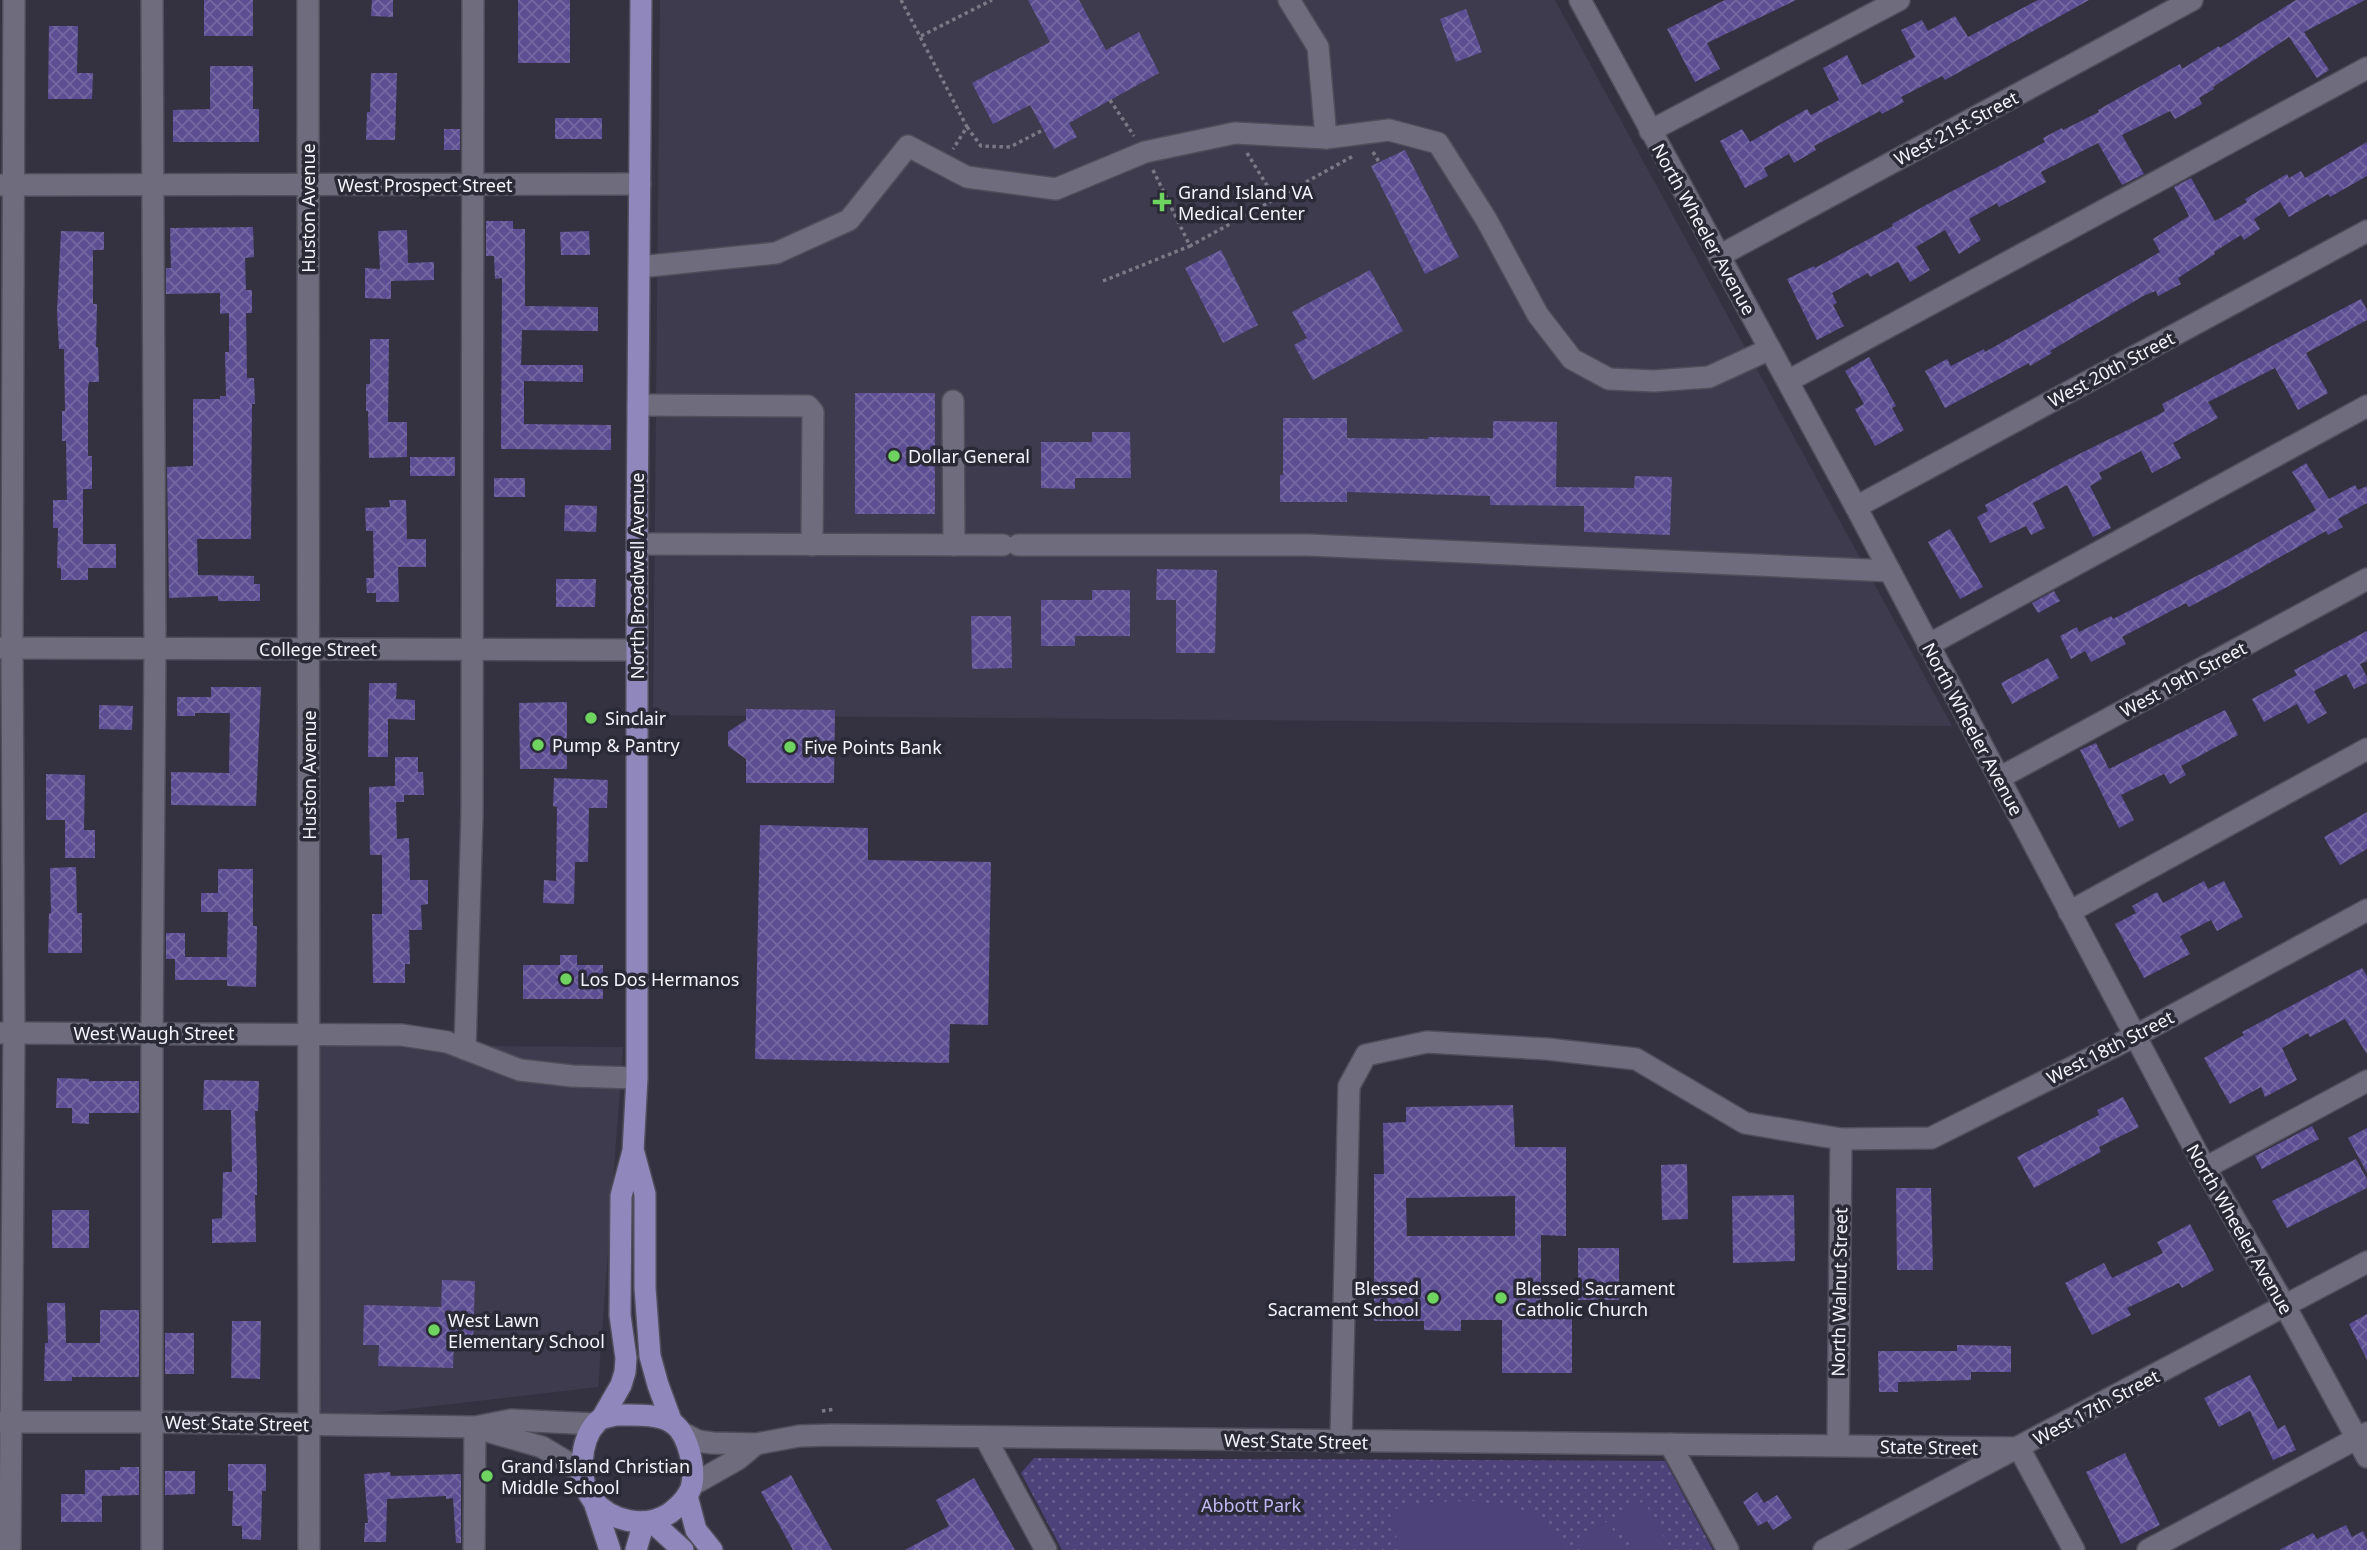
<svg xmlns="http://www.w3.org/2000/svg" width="2367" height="1550" font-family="'Noto Sans',sans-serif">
<defs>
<pattern id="grass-dots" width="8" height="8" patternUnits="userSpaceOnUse" patternTransform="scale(1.75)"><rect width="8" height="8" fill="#4d4279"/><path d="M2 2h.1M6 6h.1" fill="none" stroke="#675e8d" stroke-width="1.8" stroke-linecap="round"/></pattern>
<pattern id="building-cross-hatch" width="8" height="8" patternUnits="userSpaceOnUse" patternTransform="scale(1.75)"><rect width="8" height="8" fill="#5c4e92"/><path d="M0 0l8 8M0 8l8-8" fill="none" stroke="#7468a2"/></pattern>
</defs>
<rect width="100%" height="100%" fill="#343241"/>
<!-- built -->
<g fill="#3e3b4f">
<polygon points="660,0 1555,0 1952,726 653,715"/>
<polygon points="321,1045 623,1047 598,1387 321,1419"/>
</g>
<!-- grass -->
<polygon fill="url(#grass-dots)" points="1034,1458 1665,1461 1713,1550 1062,1550 1021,1473"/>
<!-- pitch -->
<g fill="#4d4279">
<polygon points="1473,1501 1502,1505 1531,1514 1566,1550 1400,1550 1389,1510 1432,1502"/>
<polygon points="1644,1501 1671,1550 1634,1550 1616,1517"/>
<polygon points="1608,1521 1624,1550 1586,1550 1579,1537"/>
</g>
<!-- building -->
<g fill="url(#building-cross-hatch)" fill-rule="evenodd">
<rect x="204" y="0" width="49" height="36"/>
<polygon points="372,0 393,0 393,17 371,16"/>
<rect x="518" y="0" width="52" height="63"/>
<polygon points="1028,0 1079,0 1106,50 1139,32 1159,73 1069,123 1077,137 1054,149 1030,105 993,124 972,83 1050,42"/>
<polygon points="1725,0 1796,0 1707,43 1720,69 1695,82 1667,29"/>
<polygon points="2038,0 2089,0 1945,80 1942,76 1901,97 1904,102 1882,114 1880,111 1814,146 1816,150 1794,163 1789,154 1764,168 1768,176 1745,188 1720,141 1742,129 1750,142 1807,109 1811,115 1839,100 1823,68 1847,55 1862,85 1915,57 1901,30 1922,20 1928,31 1955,16 1968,37"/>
<polygon points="2296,0 2365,0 2304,32 2329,70 2317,78 2289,37 2213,87 2214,89 2199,98 2202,104 2175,119 2170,111 2122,135 2144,174 2122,185 2098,143 2041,172 2046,182 1999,207 1997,203 1969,219 1981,240 1959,254 1945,230 1916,247 1930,270 1910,282 1898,262 1870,277 1868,273 1832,293 1837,303 1833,305 1844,326 1817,340 1787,279 1814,266 1815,268 1893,226 1892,224 1926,205 2045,142 2043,138 2062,128 2063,130 2099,112 2098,110 2180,64 2182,69 2219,46 2220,48"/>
<polygon points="1466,9 1482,52 1456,62 1440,19"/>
<polygon points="49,26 78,26 77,73 93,73 92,99 48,99"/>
<polygon points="210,66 253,66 253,109 259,109 259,142 173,142 173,110 210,109"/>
<polygon points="371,73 397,73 395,140 366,140 367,112 370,112"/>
<rect x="555" y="118" width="47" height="21"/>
<rect x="444" y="129" width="16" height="21"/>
<polygon points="2367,142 2367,176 2330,197 2328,194 2289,217 2280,202 2254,219 2260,229 2244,240 2241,235 2214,252 2215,254 2178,278 2181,284 2158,296 2156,291 2145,295 2050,351 2052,353 2030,366 2029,363 1945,408 1925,371 1947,359 1951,366 1984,349 1985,352 2160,252 2153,239 2189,216 2174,187 2191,178 2215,221 2247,202 2245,199 2287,174 2289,178 2301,171 2305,178"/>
<polygon points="1405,150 1459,257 1425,274 1371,166"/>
<polygon points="486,221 513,221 513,229 525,229 525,306 598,307 598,331 522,330 521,365 583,365 583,382 524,381 524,424 611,425 611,450 501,449 502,278 495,279 494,256 486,256"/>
<polygon points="253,227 254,257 245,258 246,290 252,290 252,313 246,313 247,378 254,378 255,404 252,404 251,539 197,539 198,575 254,576 254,584 260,584 260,601 218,601 218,596 169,598 167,467 193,466 193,399 220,399 220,396 226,396 225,352 229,352 229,313 220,314 220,293 166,294 166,268 171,268 170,228"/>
<polygon points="407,230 408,263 434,262 434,280 391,281 391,299 365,298 365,268 380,269 378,231"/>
<polygon points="61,231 104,232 104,250 93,250 93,304 97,304 96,347 98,347 99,382 89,382 88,387 88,456 92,456 92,489 83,489 83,544 116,544 116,568 88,568 88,580 61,580 61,568 57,568 58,528 53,528 53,500 67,500 66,441 62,441 62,411 65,411 64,349 59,349 57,312"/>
<polygon points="589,231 590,255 561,255 560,232"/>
<polygon points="1221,250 1258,325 1223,343 1185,268"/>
<polygon points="1370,270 1403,331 1313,380 1294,345 1307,338 1292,312"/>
<polygon points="2361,299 2367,310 2367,320 2306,353 2328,393 2298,410 2275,368 2208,402 2218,418 2173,443 2181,458 2152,473 2141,451 2099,473 2102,479 2090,486 2111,528 2093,537 2067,485 2033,503 2045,528 2031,535 2026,526 1990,543 1977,517 1988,511 1985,505 2067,460 2158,415 2165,411 2162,404"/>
<polygon points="370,339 389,339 388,422 407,422 407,457 369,458 368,411 366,411 366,384 370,384"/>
<polygon points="1869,357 1896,406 1892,408 1904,430 1875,446 1855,409 1864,404 1845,371"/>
<rect x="855" y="393" width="80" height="121"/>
<polygon points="1283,418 1347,418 1347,438 1428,439 1428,437 1493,438 1493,421 1557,422 1556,487 1634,488 1635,476 1672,477 1670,535 1584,532 1584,506 1490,505 1490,496 1347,492 1347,502 1280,502 1280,475 1283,475"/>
<polygon points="1092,432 1130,432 1131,478 1075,478 1075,489 1041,488 1041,442 1092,442"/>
<rect x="410" y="457" width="45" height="19"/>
<polygon points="2306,463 2329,499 2355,485 2358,490 2367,486 2367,503 2338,519 2343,527 2328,535 2326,531 2227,587 2189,607 2186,603 2122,637 2126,644 2091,662 2085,651 2071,659 2060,636 2077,627 2079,632 2111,616 2113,619 2220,564 2316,510 2292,472"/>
<rect x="494" y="478" width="31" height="19"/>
<polygon points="389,500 406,500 407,539 426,539 426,567 398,567 399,602 376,602 376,593 367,593 366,578 374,578 373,531 366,531 365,508 390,507"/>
<polygon points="565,505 597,506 596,532 564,531"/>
<polygon points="1950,529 1983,587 1960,599 1928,542"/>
<polygon points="1157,569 1217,570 1215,653 1176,653 1176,600 1156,600"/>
<polygon points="556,579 596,579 595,607 556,607"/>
<polygon points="1092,590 1130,590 1130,636 1075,636 1075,646 1041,646 1041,600 1092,600"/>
<polygon points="2054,591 2060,601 2038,613 2032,603"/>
<polygon points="971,616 1011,616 1012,668 972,669"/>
<polygon points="2367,631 2367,661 2360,664 2367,677 2367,683 2354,689 2346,674 2314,691 2327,713 2308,724 2297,704 2264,722 2252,699 2297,675 2294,670"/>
<polygon points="2048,658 2059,678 2012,704 2001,683"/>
<polygon points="369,683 397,683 396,699 415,700 415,720 388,719 388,757 368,757"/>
<polygon points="211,687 261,687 256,806 171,805 171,772 229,773 230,713 195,713 195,716 177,716 177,697 211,697"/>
<polygon points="567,702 567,769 520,769 519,703"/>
<polygon points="99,705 133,706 132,730 99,729"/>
<polygon points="746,709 835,710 834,783 746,783 746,759 728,746 728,732 746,720"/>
<polygon points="2225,710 2238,735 2181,766 2186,775 2170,784 2164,774 2121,795 2134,820 2119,828 2080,750 2096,743 2109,769"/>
<polygon points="395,757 418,757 418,772 423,772 424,795 404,795 404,802 396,802 397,839 409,838 410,880 428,880 428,904 421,905 422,930 409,930 410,964 405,964 405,983 373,983 372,914 382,914 382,855 370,855 369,787 395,786"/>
<polygon points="46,774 85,775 84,830 95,830 95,858 65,858 65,820 46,820"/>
<polygon points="554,778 608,780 607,808 589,808 588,862 575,862 574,904 543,903 544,880 556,881 557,807 553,806"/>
<polygon points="2367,812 2367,849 2340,865 2324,837"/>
<polygon points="760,825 868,828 868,860 991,862 988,1025 950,1024 949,1063 755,1059"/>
<polygon points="76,867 77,913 82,913 82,953 48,953 49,913 51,913 50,868"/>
<polygon points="218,869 253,869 253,926 257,926 256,987 227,986 227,980 175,980 175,959 166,959 166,933 185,933 185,957 227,957 228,912 201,912 201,893 218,893"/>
<polygon points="2204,881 2208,889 2224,881 2243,917 2217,931 2211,920 2180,936 2190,954 2144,978 2115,924 2136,913 2132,906 2157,892 2163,903"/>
<polygon points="560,955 577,955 577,965 603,965 603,999 523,999 523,965 560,965"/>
<polygon points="2362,968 2367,976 2367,1054 2345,1019 2310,1037 2308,1033 2282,1048 2297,1080 2265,1097 2261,1087 2230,1104 2204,1058 2244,1035 2242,1032"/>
<polygon points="57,1078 89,1079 89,1081 139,1081 139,1113 89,1113 89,1124 72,1123 72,1108 56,1108"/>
<polygon points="204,1080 259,1081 258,1111 255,1111 257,1170 257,1195 255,1195 256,1242 212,1243 212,1219 222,1218 223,1172 232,1172 231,1110 203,1110"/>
<polygon points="2123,1097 2139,1127 2099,1147 2101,1152 2034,1188 2017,1157 2099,1115 2097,1110"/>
<path d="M1513,1105L1515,1147H1566V1236L1541,1235V1315H1572V1373H1502V1320H1461V1331L1424,1330V1321H1374V1174H1384L1383,1123L1406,1122V1107ZM1515,1196V1236H1407L1406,1198Z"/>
<polygon points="2312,1126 2319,1139 2262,1169 2255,1156"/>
<polygon points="2367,1128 2367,1173 2348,1138"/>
<polygon points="2356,1159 2367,1179 2367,1188 2287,1228 2272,1201"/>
<polygon points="1687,1164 1688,1219 1662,1220 1661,1165"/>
<polygon points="1896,1188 1931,1188 1933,1270 1897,1270"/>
<polygon points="1794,1195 1795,1261 1733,1263 1732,1196"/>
<rect x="52" y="1210" width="37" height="38"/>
<polygon points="2190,1224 2214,1270 2182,1288 2179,1283 2127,1308 2131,1315 2092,1335 2065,1283 2104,1263 2112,1278 2163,1253 2157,1242"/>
<rect x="1578" y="1248" width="41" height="52"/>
<polygon points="442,1280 475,1281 473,1343 454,1343 453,1368 378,1366 379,1345 363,1345 364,1305 441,1307"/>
<polygon points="47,1303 65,1303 66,1343 100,1343 100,1310 139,1310 139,1377 72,1377 72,1381 44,1381 45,1343 48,1343"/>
<polygon points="2367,1314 2367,1360 2349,1324"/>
<polygon points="232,1321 261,1321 260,1379 231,1378"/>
<rect x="165" y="1333" width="29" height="41"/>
<polygon points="1957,1345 2011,1346 2011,1372 1971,1372 1971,1380 1898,1382 1898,1392 1879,1392 1878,1351 1957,1351"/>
<polygon points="2250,1375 2278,1429 2285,1425 2296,1450 2273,1460 2250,1411 2219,1427 2204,1398"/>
<polygon points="2125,1453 2160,1525 2121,1544 2086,1472"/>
<polygon points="228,1464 266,1464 266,1491 262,1491 261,1540 242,1539 242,1526 232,1526 233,1491 228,1491"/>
<polygon points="120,1467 139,1467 139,1495 102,1496 102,1522 61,1522 61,1494 85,1494 85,1470 120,1470"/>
<polygon points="165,1471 195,1471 195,1494 165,1495"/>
<polygon points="390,1472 391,1476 461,1474 461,1543 456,1543 453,1498 446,1499 446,1496 387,1499 386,1542 364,1542 365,1523 368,1523 364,1474"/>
<polygon points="791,1475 832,1550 793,1550 761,1492"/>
<polygon points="974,1478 1015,1550 905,1550 949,1526 936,1500"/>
<polygon points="1757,1492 1764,1503 1777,1495 1792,1518 1773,1530 1767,1521 1758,1526 1743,1502"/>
<polygon points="2346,1525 2352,1537 2363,1531 2367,1540 2367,1550 2279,1550 2313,1533 2317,1539"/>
</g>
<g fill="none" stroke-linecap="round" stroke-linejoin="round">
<defs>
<g id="minor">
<polyline points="308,0 309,1550"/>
<polyline points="1289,0 1318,47 1326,138"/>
<polyline points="1580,0 1856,507 2205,1168 2285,1306 2367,1457"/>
<polyline points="1650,131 1899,0"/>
<polyline points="2,185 640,184"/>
<polyline points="1719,256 2192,0"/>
<polyline points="639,267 776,253 849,220 908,146 967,177 1056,189 1145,152 1235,133 1326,138 1389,130 1438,143 1486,219 1538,315 1572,359 1609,379 1654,381 1709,377 1770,349"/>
<polyline points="1788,381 2367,68"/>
<polyline points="953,401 954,545"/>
<polyline points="638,405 808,406 813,412 812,545"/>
<polyline points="1856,507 2367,231"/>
<polyline points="637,544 1003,545"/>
<polyline points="1018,545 1308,545 1890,571"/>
<polyline points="1928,645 2367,406"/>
<polyline points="0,648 637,650"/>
<polyline points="1999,778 2367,579"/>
<polyline points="2069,912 2367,749"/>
<polyline points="2,1033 402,1035 447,1042 520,1070 572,1076 637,1078"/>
<polyline points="465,1049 472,815 473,0"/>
<polyline points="2205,1168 2367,1081"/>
<polyline points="0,1422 151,1422 475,1427 511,1420 596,1424"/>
<polyline points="480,1429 542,1447 567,1462 583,1476"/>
<polyline points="681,1432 698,1441 712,1443 756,1444 799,1436 832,1435 2019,1448"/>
<polyline points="985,1437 1046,1550"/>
<polyline points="1341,1442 1349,1086 1366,1055 1427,1042 1547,1049 1636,1059 1745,1123 1841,1139 1931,1138 2135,1036 2367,910"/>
<polyline points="1670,1444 1728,1550"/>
<polyline points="1838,1445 1841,1139"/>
<polyline points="2019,1448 2074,1550"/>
<polyline points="692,1485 738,1459 756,1444"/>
<polyline points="10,1550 14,1033 12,648 14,0"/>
<polyline points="152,1550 152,1033 155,648 152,0"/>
<polyline points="474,1550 475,1427"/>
<polyline points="1824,1550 2367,1262"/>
<polyline points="2148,1550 2367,1433"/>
</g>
<g id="major">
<polyline points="634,1153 645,1194 645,1288 650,1356 658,1385 672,1423"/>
<path d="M616,1415C632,1415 660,1413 674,1424C688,1435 695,1466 692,1484C690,1495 679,1506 670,1513C645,1529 611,1522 592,1499C577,1479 580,1441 596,1423C601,1417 609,1417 616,1415Z"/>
<polyline points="602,1418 621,1385 625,1372 626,1358 620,1315 621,1196 633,1151 637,1078 637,544 641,0"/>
<polyline points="687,1496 696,1530 712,1550"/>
<polyline points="593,1499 610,1550"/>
<polyline points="651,1521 683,1550"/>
<polyline points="636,1550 644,1522"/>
</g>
</defs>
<!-- minor casing -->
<use href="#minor" stroke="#504e5a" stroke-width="24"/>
<!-- major casing -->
<use href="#major" stroke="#504e5a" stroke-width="24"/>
<!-- path -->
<g stroke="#7b7986" stroke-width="3.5" stroke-dasharray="3.5 3.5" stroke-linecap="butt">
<polyline points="901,0 967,127 953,149"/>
<polyline points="921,36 992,0"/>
<polyline points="1110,100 1134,136"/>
<polyline points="967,127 981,146 1010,147 1043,130"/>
<polyline points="1373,152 1379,162"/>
<polyline points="1247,153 1276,200"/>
<polyline points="1153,170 1190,246 1355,155"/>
<polyline points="1103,281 1190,246"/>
<polyline points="822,1411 835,1409"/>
</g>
<!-- minor -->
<use href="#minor" stroke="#6f6d7d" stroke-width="21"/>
<!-- major -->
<use href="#major" stroke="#9087bd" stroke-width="21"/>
</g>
<!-- markers -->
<g fill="#6fd360" stroke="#2a2936" stroke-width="2.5">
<path d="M1158.5 191.5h7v7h7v7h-7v7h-7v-7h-7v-7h7z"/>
<circle cx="894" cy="456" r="7"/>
<circle cx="591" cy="718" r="7"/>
<circle cx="538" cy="745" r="7"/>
<circle cx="790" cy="747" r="7"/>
<circle cx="566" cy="979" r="7"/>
<circle cx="1433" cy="1298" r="7"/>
<circle cx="1501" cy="1298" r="7"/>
<circle cx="434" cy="1330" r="7"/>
<circle cx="487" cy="1476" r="7"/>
</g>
<g text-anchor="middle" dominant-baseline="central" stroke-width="7" stroke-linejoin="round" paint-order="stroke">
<!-- street labels -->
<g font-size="18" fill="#f5f4fd" stroke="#2a2936">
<text transform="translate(1956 128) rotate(-28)">West 21st Street</text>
<text x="425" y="185">West Prospect Street</text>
<text transform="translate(308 208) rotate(-90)">Huston Avenue</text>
<text transform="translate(1704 229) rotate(61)">North Wheeler Avenue</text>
<text transform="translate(2111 369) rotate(-28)">West 20th Street</text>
<text transform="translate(637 576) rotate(-90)">North Broadwell Avenue</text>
<text x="318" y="649">College Street</text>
<text transform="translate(2183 679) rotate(-28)">West 19th Street</text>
<text transform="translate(1973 729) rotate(62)">North Wheeler Avenue</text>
<text transform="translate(309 775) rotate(-90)">Huston Avenue</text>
<text x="154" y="1033">West Waugh Street</text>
<text transform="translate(2110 1047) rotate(-27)">West 18th Street</text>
<text transform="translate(2240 1229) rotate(60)">North Wheeler Avenue</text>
<text transform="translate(1839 1292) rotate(-89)">North Walnut Street</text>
<text transform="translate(2096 1407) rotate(-28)">West 17th Street</text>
<text transform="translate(237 1423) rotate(1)">West State Street</text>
<text transform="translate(1296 1441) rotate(1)">West State Street</text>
<text transform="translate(1929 1447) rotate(1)">State Street</text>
</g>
<!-- poi labels -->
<g font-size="18" fill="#f5f4fd" stroke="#2a2936" text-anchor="start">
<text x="1178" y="192">Grand Island VA<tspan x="1178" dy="21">Medical Center</tspan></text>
<text x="908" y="456">Dollar General</text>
<text x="605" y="718">Sinclair</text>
<text x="552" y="745">Pump &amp; Pantry</text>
<text x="804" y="747">Five Points Bank</text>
<text x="580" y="979">Los Dos Hermanos</text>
<text x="1419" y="1288" text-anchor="end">Blessed<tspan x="1419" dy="21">Sacrament School</tspan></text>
<text x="1515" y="1288">Blessed Sacrament<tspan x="1515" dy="21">Catholic Church</tspan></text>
<text x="448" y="1320">West Lawn<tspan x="448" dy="21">Elementary School</tspan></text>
<text x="501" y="1466">Grand Island Christian<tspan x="501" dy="21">Middle School</tspan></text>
</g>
<!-- park labels -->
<g font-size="18" fill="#c1b8f3" stroke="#2a2936">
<text x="1251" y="1505">Abbott Park</text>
</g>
</g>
</svg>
